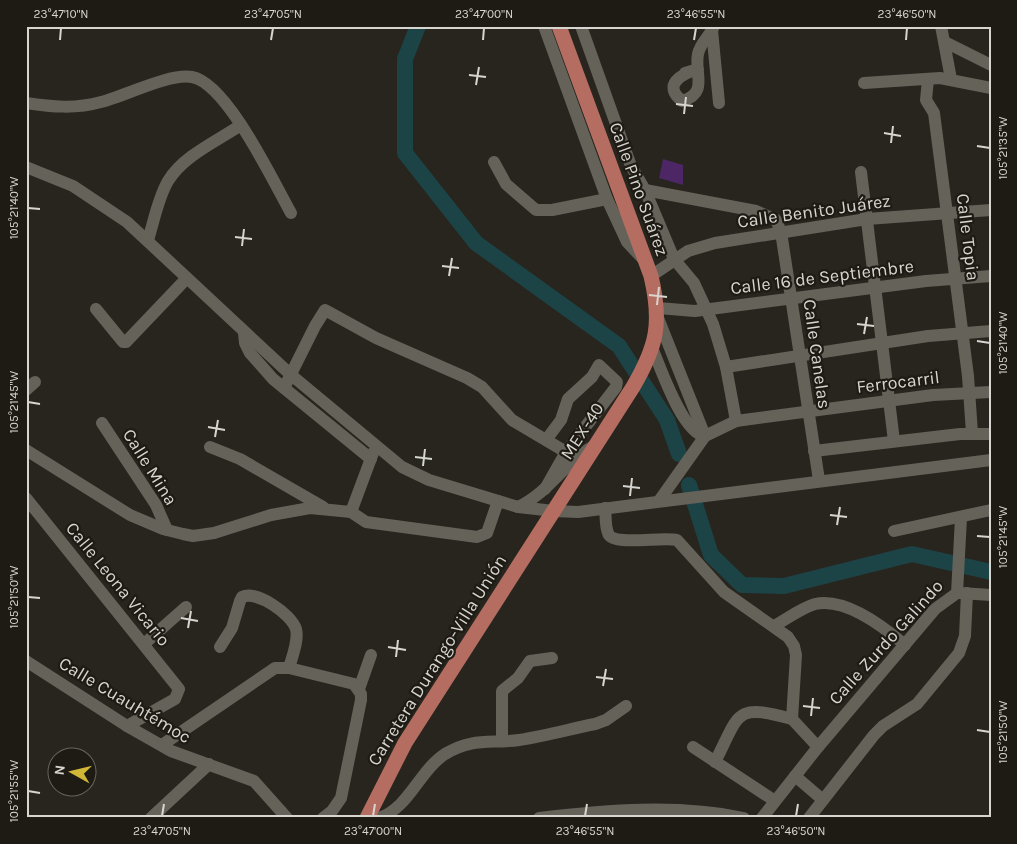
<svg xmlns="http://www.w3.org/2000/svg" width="1017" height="844" font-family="Karla,sans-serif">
<rect width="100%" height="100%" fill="#27251e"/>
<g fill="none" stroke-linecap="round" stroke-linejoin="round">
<!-- river -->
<g stroke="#1c4446" stroke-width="16">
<polyline points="418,26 405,59 405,153 476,243 619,346 667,420 679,454"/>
<polyline points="689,485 711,555 742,585 784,586 912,554 991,572"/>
</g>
</g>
<!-- building -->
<polygon fill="#4d2666" points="663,159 683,165 683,185 659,178"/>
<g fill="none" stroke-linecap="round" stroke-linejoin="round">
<!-- minor -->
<g stroke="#65625a" stroke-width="12">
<polyline points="544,26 607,199 627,242 643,259"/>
<polyline points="581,26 631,166 645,190 674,259 694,283 713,324 726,367 736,421"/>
<polyline points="941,26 951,79"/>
<polyline points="712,30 719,103"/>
<polyline points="945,42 991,65"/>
<path d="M685,73L698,69C681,74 662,85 682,101C709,93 694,74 698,54C700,43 710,36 714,26"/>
<polyline points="928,79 926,100 934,113 968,376 972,433"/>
<polyline points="864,83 940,78 991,88"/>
<path d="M26,103C52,107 76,109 101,102C125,96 169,73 192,77C227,83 274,183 291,213"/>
<polyline points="494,162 506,184 536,210 552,210 607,199"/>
<polyline points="26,167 73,186 127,222 290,374 402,467 429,480 518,507 554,511 578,512 991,460"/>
<polyline points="861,172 894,441"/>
<polyline points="645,190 756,211 776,220 781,232 819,480"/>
<path d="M148,240C154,221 158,198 168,181C183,156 217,141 241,125"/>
<polyline points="651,276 688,251 715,243 867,219 991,210"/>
<polyline points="658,308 695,311 926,281 991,276"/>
<polyline points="96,309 123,342 126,342 187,278"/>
<polyline points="658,318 705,436"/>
<polyline points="244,333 245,343 250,353 273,379 371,459"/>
<path d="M653,350C661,369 683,434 705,436"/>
<polyline points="726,367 928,336 991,331"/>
<polyline points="284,388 315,326 325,310 376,338 467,378 482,387 512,420 566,452"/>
<polyline points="26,390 35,382"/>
<polyline points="102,423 156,505 167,530"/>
<polyline points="210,447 240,459 323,507"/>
<polyline points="26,450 130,515 163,529 183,534 193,536 214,533 271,515 310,508 351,512 366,522 477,537 487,533 498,501"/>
<polyline points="814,451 960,434 991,434"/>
<polyline points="545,489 566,452 616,387 617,382 599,365 592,377 568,399 561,420 546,440"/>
<polyline points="26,498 179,689 175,699 127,726"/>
<polyline points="659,501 705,436 736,421 933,395 991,392"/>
<path d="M518,507C549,493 565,461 594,446"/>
<path d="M605,508C606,516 605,526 608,533C612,547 662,536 677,540L724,592L788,637L794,646L796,655L792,719L818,747"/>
<polyline points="351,512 373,453"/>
<polyline points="894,531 991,510"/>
<polyline points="960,593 991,595"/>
<path d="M774,626C787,619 801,608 815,604C845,597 884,627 905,645"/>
<polyline points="144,644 186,607"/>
<path d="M220,647L232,628L240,601L242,597C257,590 291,614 296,629C299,640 292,657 289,668"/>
<polyline points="26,661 127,726 171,751 254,781 287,818"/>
<polyline points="359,689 371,655"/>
<polyline points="502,741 502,691 518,678 530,661 552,658"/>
<polyline points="162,745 275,668 289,668 354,684 361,694 361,700 341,798 332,811 323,818"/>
<polyline points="693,747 775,801"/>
<path d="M715,762C740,713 734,703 792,719"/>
<polyline points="795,776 823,800"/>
<polyline points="151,818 209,764"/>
<path d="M379,818C409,808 419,771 445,754C473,737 491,744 519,740C545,736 570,729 595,724L606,720L626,706"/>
<path d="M539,818C606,810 678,804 744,818"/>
<polyline points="762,818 818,747 935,609 957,593 961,518"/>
<polyline points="809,818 874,735 883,726 917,704 959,653 965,636 967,593"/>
</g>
<!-- major -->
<path stroke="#b56d61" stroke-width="15" d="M367,818L405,743L633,387C657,346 662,323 651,276L559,26"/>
</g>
<!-- ticks -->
<path fill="none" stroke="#d7d5d0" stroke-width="2" d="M60,40L61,28M271,40L273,28M483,40L484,28M694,40L696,28M906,40L907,28M469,75L486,77M476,85L479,67M676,104L693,106M684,114L686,97M884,133L901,136M891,143L893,126M977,146L990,148M28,208L40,209M235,237L252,239M242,246L244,229M442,266L459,268M449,276L452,258M649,295L667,297M657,305L659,287M857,324L874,326M864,334L867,317M977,341L990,343M28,402L40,404M208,427L225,430M215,437L218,420M415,457L432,459M423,466L425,449M623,486L640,488M630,496L632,478M830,515L847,517M837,525L840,507M977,536L990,537M28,597L40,598M181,618L198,621M188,628L191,611M388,647L406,650M396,657L398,640M596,677L613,679M603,686L606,669M803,706L820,708M811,716L813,698M977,730L990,732M28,791L40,793M162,816L164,804M373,816L375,804M585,816L587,804M796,816L798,804"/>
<g text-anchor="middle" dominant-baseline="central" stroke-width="4.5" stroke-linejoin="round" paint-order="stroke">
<!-- street labels -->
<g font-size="18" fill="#d7d5d0" stroke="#1e1b14">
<text transform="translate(639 189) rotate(70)">Calle Pino Suárez</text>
<text transform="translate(814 211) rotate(-8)">Calle Benito Juárez</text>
<text transform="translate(968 237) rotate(83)">Calle Topia</text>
<text transform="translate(822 277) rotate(-7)">Calle 16 de Septiembre</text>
<text transform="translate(817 354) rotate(82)">Calle Canelas</text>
<text transform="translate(898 382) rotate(-7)">Ferrocarril</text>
<text transform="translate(582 431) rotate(-57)">MEX-40</text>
<text transform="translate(150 467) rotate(58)">Calle Mina</text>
<text transform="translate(118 584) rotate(51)">Calle Leona Vicario</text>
<text transform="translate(886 642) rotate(-48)">Calle Zurdo Galindo</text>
<text transform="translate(437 660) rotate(-58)">Carretera Durango-Villa Unión</text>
<text transform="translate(125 700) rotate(31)">Calle Cuauhtémoc</text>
</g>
</g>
<!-- border -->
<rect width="1017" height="844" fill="none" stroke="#1e1b14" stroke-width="55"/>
<!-- north arrow -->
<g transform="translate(72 772) rotate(278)"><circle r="24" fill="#1e1b14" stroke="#68655f"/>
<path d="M0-4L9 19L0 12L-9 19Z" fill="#d1b736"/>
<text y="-8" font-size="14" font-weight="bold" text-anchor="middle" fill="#d7d5d0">N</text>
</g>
<rect x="28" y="28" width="962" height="788" fill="none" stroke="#d7d5d0" stroke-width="2"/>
<g font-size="12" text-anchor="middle" fill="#d7d5d0">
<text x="61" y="18">23°47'10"N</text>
<text x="273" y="18">23°47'05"N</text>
<text x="484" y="18">23°47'00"N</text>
<text x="696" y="18">23°46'55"N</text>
<text x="907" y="18">23°46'50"N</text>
<text transform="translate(1003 148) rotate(-90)" y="4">105°21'35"W</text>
<text transform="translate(14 208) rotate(-90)" y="4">105°21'40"W</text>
<text transform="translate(1003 343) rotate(-90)" y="4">105°21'40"W</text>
<text transform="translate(14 402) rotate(-90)" y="4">105°21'45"W</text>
<text transform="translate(1003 537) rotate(-90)" y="4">105°21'45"W</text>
<text transform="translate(14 597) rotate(-90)" y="4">105°21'50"W</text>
<text transform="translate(1003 732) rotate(-90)" y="4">105°21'50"W</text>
<text transform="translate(14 791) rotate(-90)" y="4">105°21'55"W</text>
<text x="162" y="835">23°47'05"N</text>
<text x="373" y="835">23°47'00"N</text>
<text x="585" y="835">23°46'55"N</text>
<text x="796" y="835">23°46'50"N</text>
</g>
</svg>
